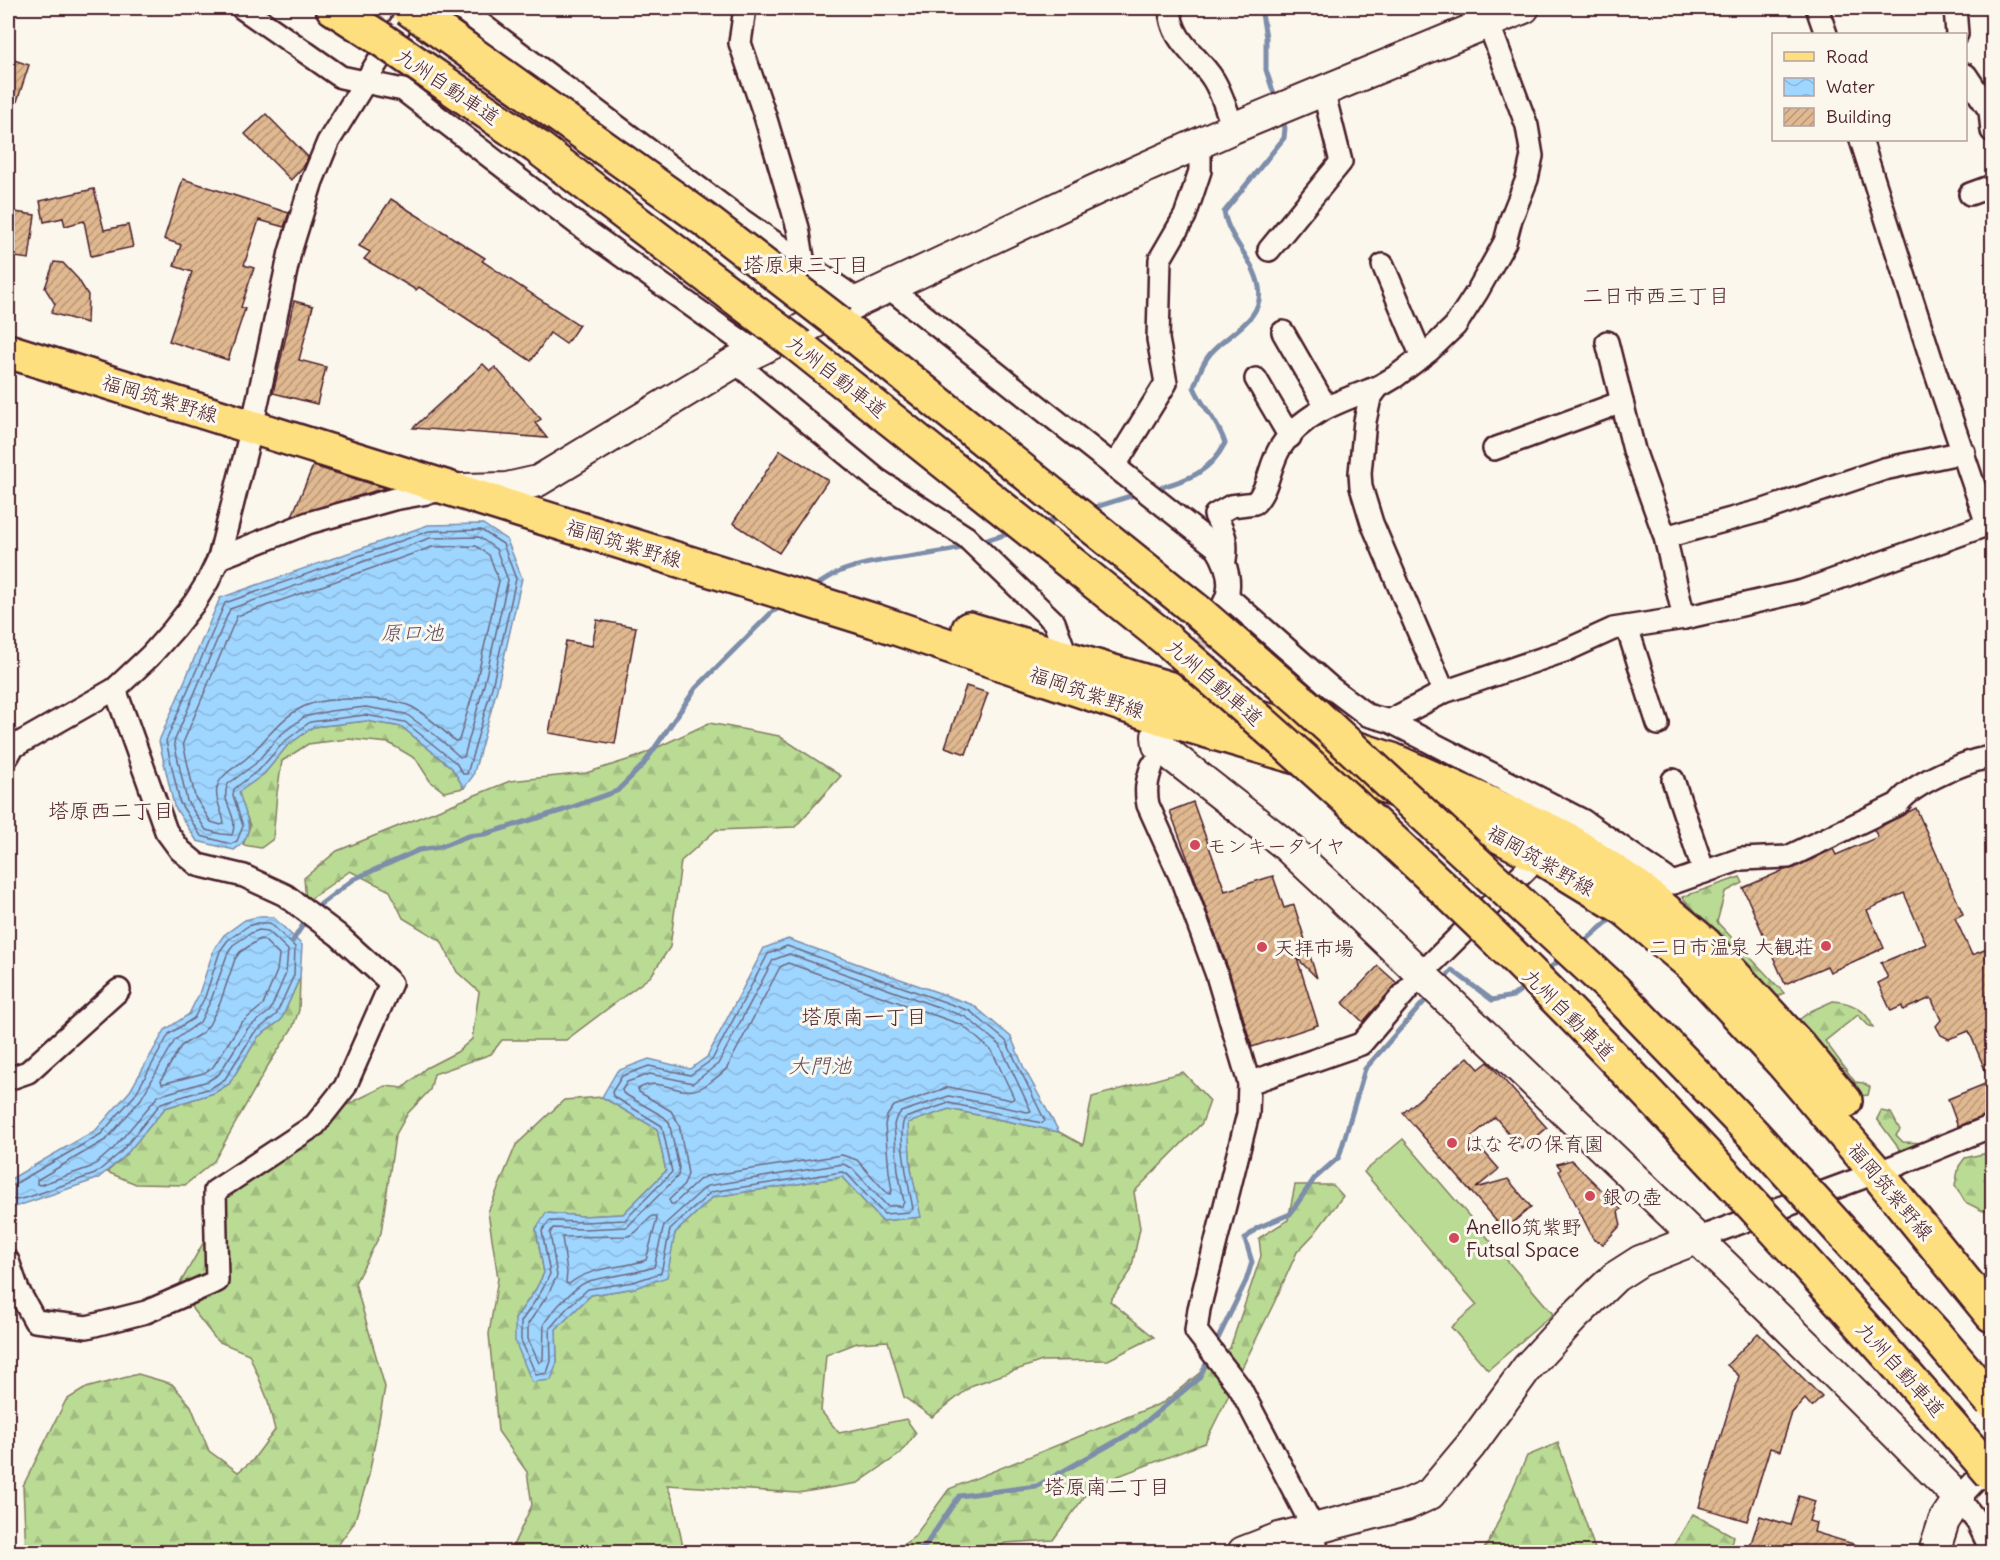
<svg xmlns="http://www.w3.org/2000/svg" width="2000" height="1560" font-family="Delius,'Klee One',sans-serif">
<defs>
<pattern id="forest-firs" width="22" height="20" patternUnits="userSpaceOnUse" patternTransform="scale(1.5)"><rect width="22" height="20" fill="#badb94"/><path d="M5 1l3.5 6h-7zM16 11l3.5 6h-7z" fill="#a1bc80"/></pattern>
<pattern id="water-waves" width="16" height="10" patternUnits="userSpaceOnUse" patternTransform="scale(1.5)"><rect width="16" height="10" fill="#9fd6ff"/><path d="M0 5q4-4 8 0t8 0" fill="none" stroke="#8ab7db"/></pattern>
<pattern id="building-hatch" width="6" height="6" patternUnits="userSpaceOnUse" patternTransform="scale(1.5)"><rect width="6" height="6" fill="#e0b991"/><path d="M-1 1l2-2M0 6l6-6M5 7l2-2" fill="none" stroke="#b89677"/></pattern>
</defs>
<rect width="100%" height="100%" fill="#fbf7ec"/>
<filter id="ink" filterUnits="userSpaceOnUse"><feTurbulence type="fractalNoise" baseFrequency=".0167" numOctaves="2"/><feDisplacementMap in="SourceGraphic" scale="12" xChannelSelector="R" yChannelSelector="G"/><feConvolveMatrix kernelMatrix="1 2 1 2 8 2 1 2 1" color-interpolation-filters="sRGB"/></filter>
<g filter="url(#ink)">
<!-- grass -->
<polygon fill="#badb94" stroke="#827d60" stroke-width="1.5" points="1403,1139 1553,1314 1488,1370 1451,1327 1477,1305 1364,1172"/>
<!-- forest -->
<g fill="url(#forest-firs)" stroke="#827d60" stroke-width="1.5">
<polygon points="366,721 402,727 452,768 464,788 444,792 430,781 416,759 389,743 348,739 308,744 282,761 277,793 273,839 261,848 243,845 250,826 238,792 264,774 287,746 313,727"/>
<polygon points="709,723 779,736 841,776 795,827 716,830 681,861 670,947 651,976 566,1040 502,1040 491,1054 434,1074 430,1090 408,1113 395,1136 381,1233 355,1283 385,1387 369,1475 354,1523 333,1552 26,1552 23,1486 66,1400 86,1388 138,1374 172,1384 191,1406 209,1451 238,1472 252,1461 275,1430 267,1398 249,1354 217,1341 193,1310 179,1285 205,1240 225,1196 320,1118 385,1086 403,1088 426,1068 457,1052 472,1039 479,992 457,972 441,941 403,918 390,891 350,871 306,902 304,878 337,851 510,781 586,773 637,757"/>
<polygon points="1740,877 1743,883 1725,892 1717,922 1784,993 1776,998 1682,897"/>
<polygon points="300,977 299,1010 293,1027 269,1064 214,1161 185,1185 136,1184 107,1172 124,1157 165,1108 214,1093 229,1084 258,1037 281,1020"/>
<path d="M1833,1001C1852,1002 1866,1010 1873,1027L1869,1026L1858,1015L1825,1041L1855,1082L1863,1083L1870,1087L1868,1095L1860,1096L1796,1022L1811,1011Z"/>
<polygon points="1183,1072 1210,1101 1202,1123 1134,1192 1140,1228 1131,1271 1110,1301 1154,1337 1108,1360 1042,1361 973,1385 932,1417 904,1397 888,1341 857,1343 826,1355 821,1411 839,1433 906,1419 916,1433 900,1454 858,1483 798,1493 667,1485 674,1503 684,1552 510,1552 532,1505 527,1472 498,1431 489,1334 498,1278 488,1212 516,1145 564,1100 602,1097 657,1129 666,1171 623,1214 583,1216 546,1213 536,1229 544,1273 536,1289 515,1319 557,1362 556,1329 591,1295 635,1288 671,1251 675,1233 713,1197 842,1177 882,1221 920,1217 911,1169 907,1123 949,1109 1059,1132 1083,1145 1092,1097"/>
<polygon points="1881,1111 1891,1113 1900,1130 1896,1135 1903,1142 1928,1143 1903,1154 1877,1119"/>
<polygon points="1992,1152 1992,1209 1983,1211 1965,1202 1955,1185 1959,1166 1965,1158"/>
<polygon points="1295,1185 1333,1185 1343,1196 1314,1234 1297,1252 1274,1303 1205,1443 1092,1486 1053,1540 1005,1543 994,1552 893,1552 914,1537 949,1489 1164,1402 1230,1348 1261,1256 1259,1238 1288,1220"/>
<polygon points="1558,1443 1596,1552 1482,1552 1490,1540 1527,1456"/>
<polygon points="1693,1514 1733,1536 1729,1552 1670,1552"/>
</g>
<!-- water -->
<g fill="url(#water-waves)" stroke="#7d8daa" stroke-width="1.5">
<path d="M483,524L507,540L522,578L497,689L473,776L464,788L452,768L402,727L366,721L313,727L287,746L264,774L239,792C245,815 259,834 234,850L197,841L174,806L159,741L220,598L428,525Z"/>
<polygon points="257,917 273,917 302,945 300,977 281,1020 258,1037 229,1084 214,1093 165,1108 124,1157 97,1179 15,1207 8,1202 9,1180 96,1130 130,1091 165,1030 189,1014 199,994 214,949 224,935 245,920"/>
<polygon points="788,939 973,1005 1011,1037 1024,1068 1059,1132 949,1109 908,1123 911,1169 921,1217 882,1221 842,1177 713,1197 675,1233 667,1277 635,1288 591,1295 556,1329 557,1362 551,1380 532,1382 515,1341 515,1319 536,1289 544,1273 536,1229 546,1213 583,1216 623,1214 666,1171 657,1129 602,1097 617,1071 649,1059 690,1069 707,1057 764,948"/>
</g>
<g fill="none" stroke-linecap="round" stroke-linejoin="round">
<!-- shore -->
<g stroke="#6c6880" stroke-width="1.5">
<polygon points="481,530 503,544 516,579 492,687 467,774 463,774 456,763 405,722 365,715 310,722 284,742 260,769 234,789 233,795 243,826 237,841 231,844 201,836 180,803 166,741 225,603 429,531"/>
<path d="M479,537L496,549L508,580L484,685L464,757H460L435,735L406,714L366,707L330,711L304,717L279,736L255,764L228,784C219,803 240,815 232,835L221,834L206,830L187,801L174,742L230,609L430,538Z"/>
<path d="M476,546L489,555L499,581L476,683L459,740L455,741C442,729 427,715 412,707C389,696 326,696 303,707C280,718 267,739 249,756C237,768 213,775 217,797C218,806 223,814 224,823L221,825L211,822L195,797L183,743L237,616L432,547Z"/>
<polygon points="259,930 268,931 288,950 286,973 270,1011 248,1028 219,1074 208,1081 158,1096 114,1148 98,1162 91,1167 40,1185 37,1184 37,1180 107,1139 141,1099 175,1040 200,1022 211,1000 227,955 233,945 251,933"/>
<polygon points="260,939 264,940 279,955 277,971 263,1005 241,1023 213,1067 204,1073 162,1084 161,1080 181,1046 202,1033 209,1025 220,1003 235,959 240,952"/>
<path d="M787,946L970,1011L1006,1041L1045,1121L1042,1123L949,1103L905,1118C896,1130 910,1192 913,1209L910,1212L884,1214L847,1174L842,1172L711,1192L670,1230L661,1273L633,1282L588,1289L568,1307L550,1328L551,1361L547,1373L536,1375L521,1340V1322L541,1292L550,1274L542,1231L549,1221L584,1222L625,1220L672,1172L662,1126L613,1096L612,1092L622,1076L649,1066L690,1075L712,1060L768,954Z"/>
<path d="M789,954L966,1017L1000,1045L1031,1111L1027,1112L949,1096L901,1112L896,1118L894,1125L898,1171L904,1202L902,1206H887L852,1168L843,1164L707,1186L664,1225L654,1267C632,1275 610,1275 589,1281C576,1285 551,1312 544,1324L543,1360L539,1363L528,1339V1324L547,1296L557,1276L550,1233L553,1228L584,1229L627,1227L678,1176L679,1168L669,1122L664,1117L623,1093L622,1090L627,1082L650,1074L693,1083L718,1064L773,960Z"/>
<path d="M788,963L962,1025L992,1051L1014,1098L1011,1100L949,1087L894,1106L887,1116L885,1125L889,1172L892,1191L890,1194L887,1193L857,1160L842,1155L707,1176L699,1180L674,1204H671L669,1200L684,1185L688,1174L679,1124L671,1111L639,1092L638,1089C663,1073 681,1104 709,1083C716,1078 722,1074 727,1068L780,967Z"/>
<polyline points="8,1186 13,1185 101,1134 135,1095 169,1034 194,1018 205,997 220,951 228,940 248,926 258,923 270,923 295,947 294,975 276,1015 254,1033 225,1079 211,1088 161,1103 120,1153 95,1174 29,1197 16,1200 8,1198"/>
<path d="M652,1216H656L657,1219L646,1260C620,1269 591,1266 569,1284L566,1283L567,1272L562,1237L629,1236L636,1232Z"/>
</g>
<!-- stream -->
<g stroke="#7d8daa" stroke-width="5">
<polyline points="1261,8 1266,37 1266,70 1276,100"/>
<path d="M1152,490C1184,480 1208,476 1225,443C1219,422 1202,407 1194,387C1198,376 1202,363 1210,354C1227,333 1265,320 1259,287C1254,259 1229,240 1224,212L1284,138L1285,128L1282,118"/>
<polyline points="1089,509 1140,493"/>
<polyline points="1040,524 1063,517"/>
<polyline points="980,542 1014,532"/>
<path d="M811,589C821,583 832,574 844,570C884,556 927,558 968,546"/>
<polyline points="313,910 354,879 419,850 439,847 468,836 485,834 564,810 617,791 643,765 696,688 772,612 782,606"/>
<polyline points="292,942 308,917"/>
<polyline points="1580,945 1613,917"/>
<polyline points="1544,972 1563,958"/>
<polyline points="1442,982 1452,970 1492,1000 1513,996 1527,985"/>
<polyline points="1214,1347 1246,1281 1252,1262 1245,1239 1257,1228 1290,1214 1314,1179 1339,1157 1365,1069 1430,995"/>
<polyline points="917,1552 925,1546 959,1496 1037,1486 1136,1430 1199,1378 1209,1358"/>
</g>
</g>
<!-- building -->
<g fill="url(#building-hatch)" stroke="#4a1f2b" stroke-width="1.5">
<polygon points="8,58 29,65 10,123 8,123"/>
<polygon points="266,114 308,157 304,166 291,180 245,134"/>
<polygon points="183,179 289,213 284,227 259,220 244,265 254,268 241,307 245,309 228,360 169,341 192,272 174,266 181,245 164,239"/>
<polygon points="94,189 104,230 128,225 133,247 91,256 84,221 65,226 63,218 44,222 40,201"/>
<polygon points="391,199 485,258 482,261 579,325 566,344 550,333 531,361 419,287 416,290 364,259 370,252 359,246"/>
<polygon points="8,211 35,215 29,259 8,256"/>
<polygon points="54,262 63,263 78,279 88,295 87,323 51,313 55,304 45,288"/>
<polygon points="294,301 313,306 299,360 326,367 317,404 273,393"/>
<polygon points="483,364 490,371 495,367 541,419 535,423 547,438 413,428"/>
<polygon points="780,450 828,480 779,553 733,523"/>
<polygon points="313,466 385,488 292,516"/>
<polygon points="597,620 636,627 615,744 549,733 566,641 592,646"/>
<polygon points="966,686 988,693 966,754 945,747"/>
<polygon points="1193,802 1225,891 1273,876 1284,908 1294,905 1317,978 1297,958 1318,1025 1252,1047 1229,971 1170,811"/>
<polygon points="1916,808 1963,914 1955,918 1972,955 1987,949 1992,962 1992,1113 1958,1126 1948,1099 1990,1082 1969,1031 1949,1039 1941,1035 1936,1026 1941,1020 1931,998 1903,1010 1902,1006 1891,1011 1878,983 1888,978 1881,963 1926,944 1904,893 1867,910 1884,948 1830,972 1827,966 1785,984 1743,888 1784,870 1794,868 1833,849 1836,855 1878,837 1874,830"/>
<polygon points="1378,966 1397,983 1363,1022 1343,1003"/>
<polygon points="1468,1057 1479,1069 1488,1062 1547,1128 1522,1149 1495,1117 1471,1137 1499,1169 1476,1188 1508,1179 1531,1207 1504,1230 1403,1113"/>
<polygon points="1571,1160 1621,1209 1618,1212 1621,1225 1603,1244 1594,1240 1559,1171 1561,1169 1557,1164"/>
<polygon points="1758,1333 1822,1397 1812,1407 1805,1399 1792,1413 1780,1451 1770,1448 1747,1521 1699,1507 1739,1376 1727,1365"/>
<polygon points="1799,1496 1815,1501 1809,1521 1816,1523 1814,1532 1870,1549 1870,1552 1748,1552 1760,1516 1790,1525"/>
</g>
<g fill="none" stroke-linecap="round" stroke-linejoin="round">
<!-- street-tunnel -->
<polyline stroke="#d8ccc5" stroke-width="21" stroke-dasharray="21 10" stroke-linecap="butt" points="1192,675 1218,616"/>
<defs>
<g id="street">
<polyline points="242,8 341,77 403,90 584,229 755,351"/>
<polyline points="460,8 736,216 859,301"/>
<polyline points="745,8 740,43 765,116 798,228 804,264"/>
<path d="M1170,8C1171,42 1197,54 1213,79C1222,93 1227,112 1233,128"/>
<polyline points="1817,8 1826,34"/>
<polyline points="1955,8 1957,34"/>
<polyline points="1966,75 1990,111 1992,131"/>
<polyline points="1861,140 1934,368 1987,524"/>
<polyline points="1970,194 1992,186"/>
<polyline points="1269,250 1341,162 1323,90"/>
<polyline points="1383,265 1422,357"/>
<path d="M888,287L1216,547C1227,564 1234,586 1223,605"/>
<polyline points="1283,332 1326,407"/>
<polyline points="1607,342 1634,450 1665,537 1684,618"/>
<polyline points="735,362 878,480 966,537 1054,622 1068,660"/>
<polyline points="1256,379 1290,437"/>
<polyline points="1494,449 1622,402"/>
<polyline points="1114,467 1166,383 1158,339 1160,259 1185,216 1200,171 1200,143"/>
<polyline points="1665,537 1764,510 1884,469 1964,452"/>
<polyline points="219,558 308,523 394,499 444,490"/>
<path d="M1225,560C1228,540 1224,533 1215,515L1231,506L1255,503C1269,488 1269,466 1280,448C1303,412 1341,401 1378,387"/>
<path d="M1228,597L1330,687L1367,715L1389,721L1582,820L1673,883L1741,859L1788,857L1898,804C1911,784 1968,760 1992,757"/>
<polyline points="1627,627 1658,724"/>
<polyline points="1444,692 1372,523 1361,487 1360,473 1365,421 1370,398 1378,387 1395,377 1429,351 1455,326 1477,292 1505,242 1511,219 1527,179 1532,156 1527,126 1488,22 1473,12 1470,8"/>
<polyline points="1389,721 1444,692 1567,650 1613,629 1684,618 1803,591 1992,523"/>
<polyline points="8,756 13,747 115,689 150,656 173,630 195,602 208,581 219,558 252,427 290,252 312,181 328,142 411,8"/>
<path d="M1152,766C1147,780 1145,790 1148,805L1181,878L1217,975L1249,1083L1248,1114L1199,1309L1196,1331L1240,1388L1314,1529L1317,1552"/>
<polyline points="1673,780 1704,872"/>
<polyline points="8,1079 28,1072 119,990"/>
<polyline points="1249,1083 1361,1044 1421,974 1547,849"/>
<polyline points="1696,1239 1897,1165 1992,1126"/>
<polyline points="8,1261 18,1290 35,1321 87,1327 146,1312 217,1281 215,1191 315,1125 345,1087 391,983 338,935 285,895 244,876 198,865 180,850 166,831 115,689"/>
<polyline points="1992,1552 1978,1523 1959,1498 1992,1463"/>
</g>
<g id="secondary">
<polyline points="463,489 507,488 538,481 735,362 859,301 1095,190 1233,128 1524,8"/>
<path d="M1172,695L1157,736L1158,745L1283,843L1328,885C1539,1088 1754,1289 1959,1498L1944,1521L1934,1552"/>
<polyline points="1243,1552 1279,1538 1406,1505 1430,1494 1471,1445 1527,1368 1574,1317 1615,1277 1640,1261 1696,1239"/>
</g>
<g id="primary">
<polyline points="8,351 875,621 1163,718 1352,773 1463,817 1538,856 1625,909 1692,965 1782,1062 1876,1172 1992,1315"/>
<polyline points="969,629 1174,690 1392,760 1562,836 1639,888 1704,943 1799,1046 1845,1101"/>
</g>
<g id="highway">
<polyline points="333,8 378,37"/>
<polyline points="840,324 1196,610"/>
<polyline points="799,346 1166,639"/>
</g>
</defs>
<!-- street casing -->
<use href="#street" stroke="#4a1f2b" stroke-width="26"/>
<!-- secondary casing -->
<use href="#secondary" stroke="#4a1f2b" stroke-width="34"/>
<!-- primary casing -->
<use href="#primary" stroke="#4a1f2b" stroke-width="38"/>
<!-- highway casing -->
<use href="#highway" stroke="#4a1f2b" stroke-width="38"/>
<!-- street -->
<use href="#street" stroke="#fbf7ec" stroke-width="21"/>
<!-- secondary -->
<use href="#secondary" stroke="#fbf7ec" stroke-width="30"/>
<!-- primary -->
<use href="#primary" stroke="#fedf80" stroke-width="33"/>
<!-- highway -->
<use href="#highway" stroke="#fedf80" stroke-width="33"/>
<defs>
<g id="highway-bridge">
<polyline points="408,8 705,220 840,324"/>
<polyline points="378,37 536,146 799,346"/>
<polyline points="1196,610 1304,704 1614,990 1754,1135 1933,1332 1992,1402"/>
<path d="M1166,639C1309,762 1450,889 1582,1025C1723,1170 1860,1320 1992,1474"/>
</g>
</defs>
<!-- highway-bridge casing -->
<use href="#highway-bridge" stroke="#4a1f2b" stroke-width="38" stroke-linecap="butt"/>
<!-- highway-bridge -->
<use href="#highway-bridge" stroke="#fedf80" stroke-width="33"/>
</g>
</g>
<!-- markers -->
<g fill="#d1495b" stroke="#fbf7ec" stroke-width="2">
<circle cx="1195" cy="845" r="6"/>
<circle cx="1826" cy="946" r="6"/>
<circle cx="1262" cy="947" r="6"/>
<circle cx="1452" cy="1143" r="6"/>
<circle cx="1590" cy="1196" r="6"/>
<circle cx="1454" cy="1238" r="6"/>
</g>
<g text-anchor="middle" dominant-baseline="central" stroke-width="6" stroke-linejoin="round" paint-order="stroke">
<!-- street labels -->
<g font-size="20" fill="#4a1f2b" stroke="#fbf7ec">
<text transform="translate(448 86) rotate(34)">九州自動車道</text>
<text transform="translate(837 376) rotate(38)">九州自動車道</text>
<text transform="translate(160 398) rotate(17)">福岡筑紫野線</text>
<text transform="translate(624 543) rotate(17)">福岡筑紫野線</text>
<text transform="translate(1215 682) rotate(41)">九州自動車道</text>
<text transform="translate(1087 692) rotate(19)">福岡筑紫野線</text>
<text transform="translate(1541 860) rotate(30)">福岡筑紫野線</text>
<text transform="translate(1569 1014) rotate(45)">九州自動車道</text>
<text transform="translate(1891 1191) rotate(50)">福岡筑紫野線</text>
<text transform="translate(1901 1369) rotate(48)">九州自動車道</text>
</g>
<!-- poi labels -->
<g font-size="20" fill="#4a1f2b" stroke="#fbf7ec" text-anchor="start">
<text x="1207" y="845">モンキータイヤ</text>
<text x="1814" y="946" text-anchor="end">二日市温泉 大観荘</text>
<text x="1274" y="947">天拝市場</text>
<text x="1464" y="1143">はなぞの保育園</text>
<text x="1602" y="1196">銀の壺</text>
<text x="1466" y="1226">Anello筑紫野<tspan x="1466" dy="23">Futsal Space</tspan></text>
</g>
<!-- neighbourhood labels -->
<g font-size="21" fill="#4a1f2b" stroke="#fbf7ec">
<text x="806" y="264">塔原東三丁目</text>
<text x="1656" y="295">二日市西三丁目</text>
<text x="111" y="810">塔原西二丁目</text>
<text x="864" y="1016">塔原南一丁目</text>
<text x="1107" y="1486">塔原南二丁目</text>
</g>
<!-- water labels -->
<g font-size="21" font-style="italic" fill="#5f4d60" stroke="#fbf7ec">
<text x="412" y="632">原口池</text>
<text x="820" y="1065">大門池</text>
</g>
</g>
<!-- margin -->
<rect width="2000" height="1560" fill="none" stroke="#fbf7ec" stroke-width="30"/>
<rect x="15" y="15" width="1970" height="1530" fill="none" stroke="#4a1f2b" stroke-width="2" filter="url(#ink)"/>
<!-- legend -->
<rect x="1772" y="33" width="195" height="108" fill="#fbf7ec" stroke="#b4a19f" stroke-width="1.5"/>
<rect x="1784" y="52" width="30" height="9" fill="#fedf80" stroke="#b4a19f" stroke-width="1.5"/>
<text x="1826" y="63" font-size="18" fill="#4a1f2b">Road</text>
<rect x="1784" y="78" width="30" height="18" fill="url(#water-waves)" stroke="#b4a19f" stroke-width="1.5"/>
<text x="1826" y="93" font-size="18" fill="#4a1f2b">Water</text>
<rect x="1784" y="108" width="30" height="18" fill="url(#building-hatch)" stroke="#b4a19f" stroke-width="1.5"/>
<text x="1826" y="123" font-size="18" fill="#4a1f2b">Building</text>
</svg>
